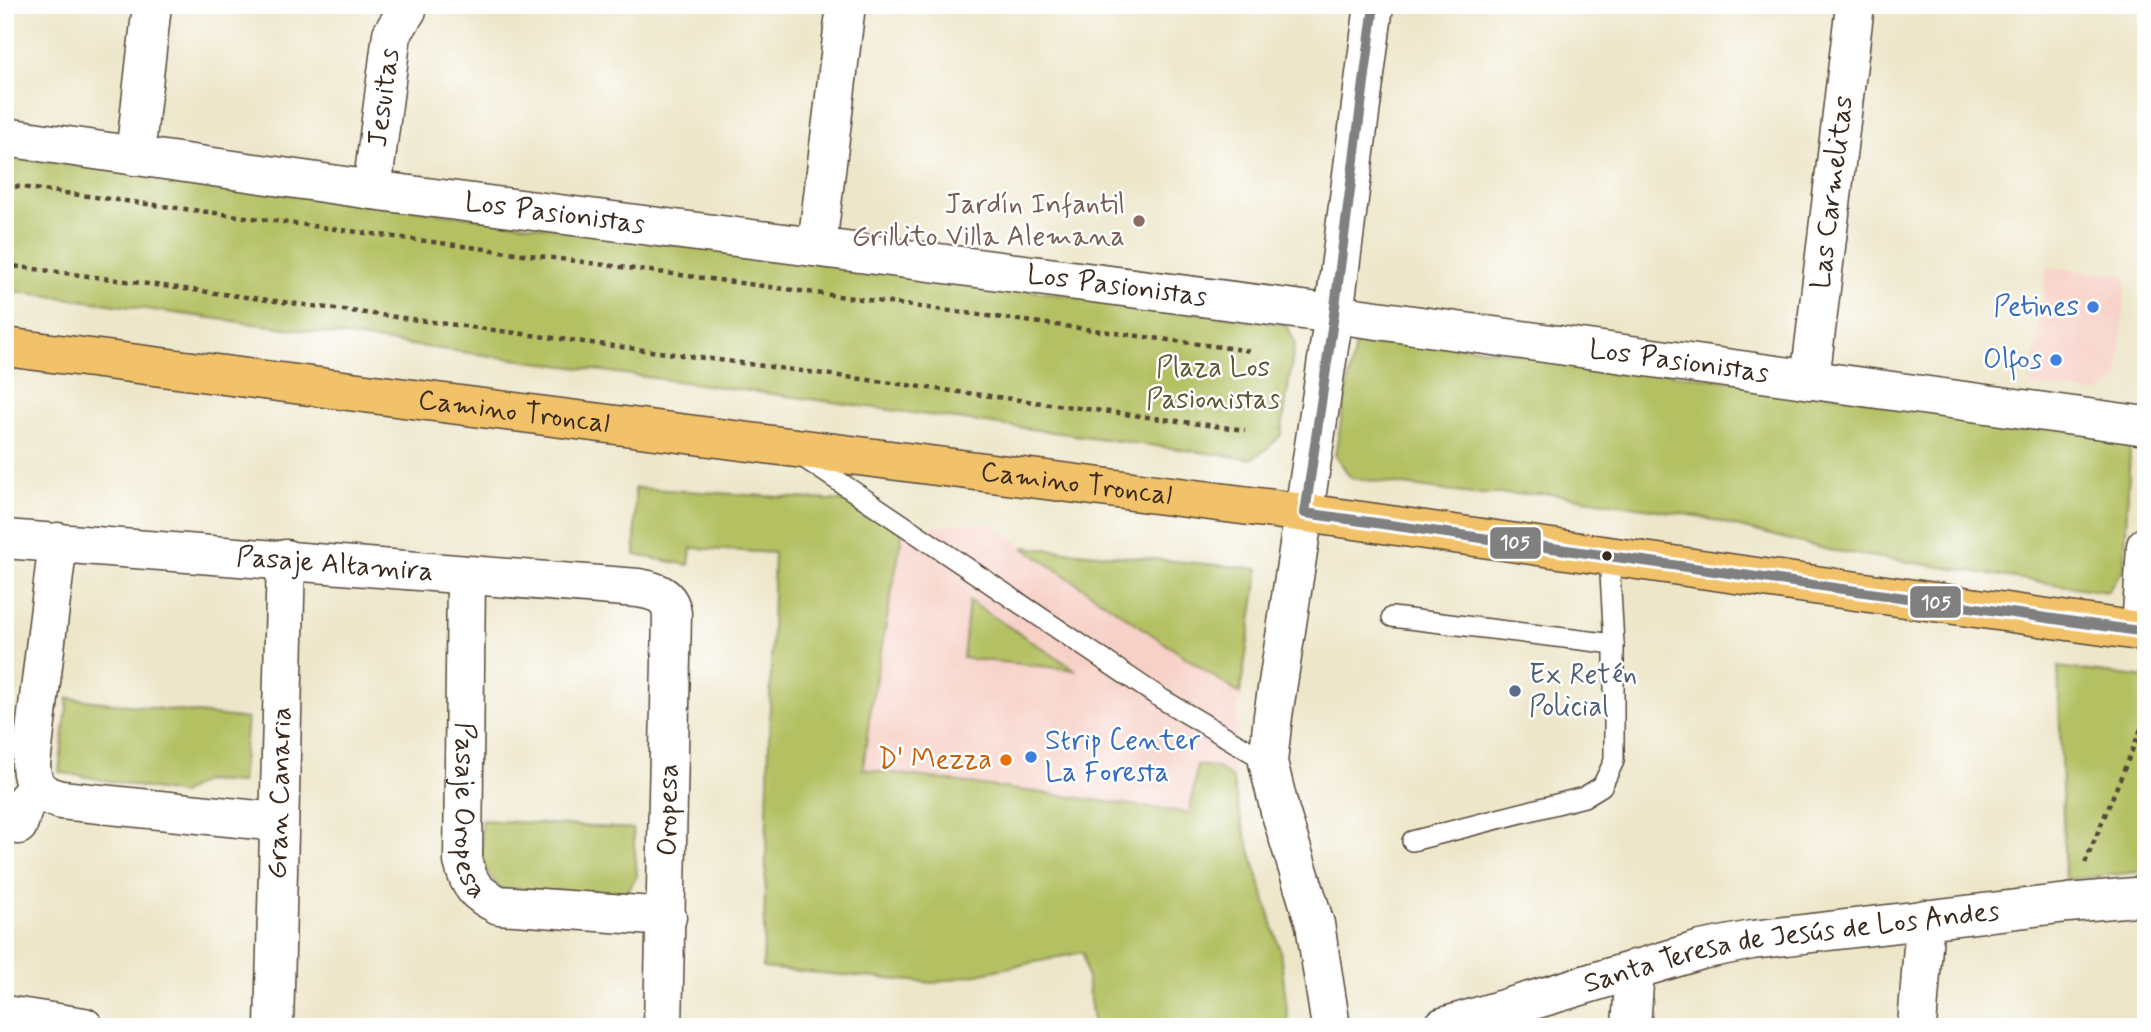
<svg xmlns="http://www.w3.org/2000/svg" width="2151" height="1032" font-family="Mynerve,sans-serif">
<rect width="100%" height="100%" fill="#fff"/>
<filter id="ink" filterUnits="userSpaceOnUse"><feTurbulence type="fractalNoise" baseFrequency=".0143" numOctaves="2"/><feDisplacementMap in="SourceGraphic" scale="14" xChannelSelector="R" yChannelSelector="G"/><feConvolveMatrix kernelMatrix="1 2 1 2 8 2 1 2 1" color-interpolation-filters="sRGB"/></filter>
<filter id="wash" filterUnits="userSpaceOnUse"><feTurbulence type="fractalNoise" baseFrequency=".00686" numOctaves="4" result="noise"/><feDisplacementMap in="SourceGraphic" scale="28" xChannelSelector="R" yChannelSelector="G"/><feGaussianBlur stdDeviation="1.57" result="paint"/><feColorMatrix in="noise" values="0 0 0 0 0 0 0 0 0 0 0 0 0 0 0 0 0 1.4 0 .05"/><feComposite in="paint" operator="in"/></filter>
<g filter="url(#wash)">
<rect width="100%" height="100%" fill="#ede6c9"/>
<!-- built -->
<g fill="#f7d1c7">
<polygon points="2047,267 2126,276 2118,380 2100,393 2031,386"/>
<polygon points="956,524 992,524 1023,547 1259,569 1240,694 1232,778 1240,816 1191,813 863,769 871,705 903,530"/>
</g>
<!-- green -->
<g fill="#b4c163" stroke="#787640" stroke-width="2">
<polygon points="5,156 1285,324 1295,342 1281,435 1267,449 1251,459 5,290"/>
<polygon points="1369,334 2118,432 2130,451 2124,569 2107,592 1829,550 1697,516 1552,494 1471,494 1351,478 1335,455 1355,344"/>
<polygon points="635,488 846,501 903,530 871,705 863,769 1190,813 1197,765 1218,768 1232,778 1240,816 1280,950 1289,1027 1094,1027 1083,952 934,983 763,968 774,553 691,548 689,565 635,555"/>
<polygon points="1023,547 1259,569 1240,694 1225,684"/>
<polygon points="969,601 1076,670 963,658"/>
<polygon points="2058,667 2146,678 2146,871 2065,880"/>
<polygon points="68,698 247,719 241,783 204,781 181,794 59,772"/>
<polygon points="481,820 633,829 637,876 626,893 501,890 482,865"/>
</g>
</g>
<g filter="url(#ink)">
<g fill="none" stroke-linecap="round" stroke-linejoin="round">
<defs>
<g id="lane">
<polyline points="804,458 1162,699 1268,762"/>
<polyline points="1392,617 1614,644"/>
<polyline points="1412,841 1584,797 1602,786 1614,761 1614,644 1609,556"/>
</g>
<g id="street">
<path id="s1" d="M5,137L372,190L1334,314L2146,426"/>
<polyline points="135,156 152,5"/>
<path id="s2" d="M372,190L392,34L407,10"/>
<polyline points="817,246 846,5"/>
<path id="s3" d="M1810,380L1855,5"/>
<path id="s4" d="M5,539L638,588C656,591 670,595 672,614L663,1027"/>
<path d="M58,542L31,764C32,787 39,794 61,800L278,822"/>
<path id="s5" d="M466,575L463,861C469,886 476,894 499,905L667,917"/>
<polyline points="2141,632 2146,546"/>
<polyline points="18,825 26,800 36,789"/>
<polyline points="5,1015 84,1027"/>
<path id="s6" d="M274,1027L286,559"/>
<polyline points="1331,1027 1315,924 1280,811 1268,762 1273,716 1334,314 1374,5"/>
<path id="s7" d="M1443,1027L1701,950L1752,940L2068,903L2146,896"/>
<polyline points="1631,1027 1635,969"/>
<polyline points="1917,1027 1925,919"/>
</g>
<g id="primary">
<path id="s8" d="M5,347L1305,513L2146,632"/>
</g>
</defs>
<!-- lane casing -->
<use href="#lane" stroke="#564638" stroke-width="22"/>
<!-- street casing -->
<use href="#street" stroke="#564638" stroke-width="41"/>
<!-- primary casing -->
<use href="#primary" stroke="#564638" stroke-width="41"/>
<!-- path -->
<g stroke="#564638" stroke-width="4.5" stroke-dasharray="5 5" stroke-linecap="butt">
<polyline points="5,185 1251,351"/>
<polyline points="5,265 1245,430"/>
<polyline points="2085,863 2146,717"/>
</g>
<!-- lane -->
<use href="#lane" stroke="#fff" stroke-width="19"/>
<!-- street -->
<use href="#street" stroke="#fff" stroke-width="38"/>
<!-- primary -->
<use href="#primary" stroke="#f2c26a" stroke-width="38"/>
<defs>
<g id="bus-1">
<polyline points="1305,513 2146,632"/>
<polyline points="1305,513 1334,314 1374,5"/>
</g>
</defs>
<!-- bus-1 casing -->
<use href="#bus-1" stroke="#fff" stroke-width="16"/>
<!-- bus-1 -->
<use href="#bus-1" stroke="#808080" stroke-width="10"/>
</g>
</g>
<!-- markers -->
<circle fill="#8d6e63" stroke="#fff" stroke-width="2.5" cx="1139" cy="221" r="7"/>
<g fill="#3f7fe0" stroke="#fff" stroke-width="2.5">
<circle cx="2093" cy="307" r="7"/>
<circle cx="2056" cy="360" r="7"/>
<circle cx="1031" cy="757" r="7"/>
</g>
<circle fill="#3b2a1e" stroke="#fff" stroke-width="2.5" cx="1607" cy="556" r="6"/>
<circle fill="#5c6f8a" stroke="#fff" stroke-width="2.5" cx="1515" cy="691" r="7"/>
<circle fill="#e8710a" stroke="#fff" stroke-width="2.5" cx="1006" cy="760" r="7"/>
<g text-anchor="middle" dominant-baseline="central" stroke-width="5" stroke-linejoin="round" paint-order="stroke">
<!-- street labels -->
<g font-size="28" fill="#3b2a1e" stroke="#fff">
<text stroke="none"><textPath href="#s2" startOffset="93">Jesuitas</textPath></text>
<text stroke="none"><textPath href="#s3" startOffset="189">Las Carmelitas</textPath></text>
<text stroke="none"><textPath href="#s1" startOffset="555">Los Pasionistas</textPath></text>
<text stroke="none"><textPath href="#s1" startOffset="1122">Los Pasionistas</textPath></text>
<text stroke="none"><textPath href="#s1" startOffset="1689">Los Pasionistas</textPath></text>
<text stroke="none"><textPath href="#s8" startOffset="513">Camino Troncal</textPath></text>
<text stroke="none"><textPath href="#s8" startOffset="1080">Camino Troncal</textPath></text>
<text stroke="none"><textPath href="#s4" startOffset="331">Pasaje Altamira</textPath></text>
<text stroke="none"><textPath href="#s6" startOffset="234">Gran Canaria</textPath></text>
<text stroke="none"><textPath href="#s5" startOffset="236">Pasaje Oropesa</textPath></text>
<text transform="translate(669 810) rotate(-89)">Oropesa</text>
<text stroke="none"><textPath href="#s7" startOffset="359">Santa Teresa de Jesús de Los Andes</textPath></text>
</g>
<!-- education labels -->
<g font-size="28" fill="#785e54" stroke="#fff" text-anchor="end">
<text x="1125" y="205">Jardín Infantil<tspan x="1125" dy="32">Grillito Villa Alemana</tspan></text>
</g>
<!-- shop labels -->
<g font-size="28" fill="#366cbe" stroke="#fff" text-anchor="end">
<text x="2079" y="307">Petines</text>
<text x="2042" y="360">Olfos</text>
<text x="1045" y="741" text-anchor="start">Strip Center<tspan x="1045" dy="32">La Foresta</tspan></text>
</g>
<!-- park labels -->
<g font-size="28" fill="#5f5733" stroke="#fff">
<text x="1213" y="368">Plaza Los<tspan x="1213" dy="32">Pasionistas</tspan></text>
</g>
<!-- service labels -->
<g font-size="28" fill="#4e5e75" stroke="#fff" text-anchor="start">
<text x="1529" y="675">Ex Retén<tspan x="1529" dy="32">Policial</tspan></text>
</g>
<!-- food labels -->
<g font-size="28" fill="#c56008" stroke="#fff" text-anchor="end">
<text x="992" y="760">D' Mezza</text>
</g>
</g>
<g stroke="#fff" stroke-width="2.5">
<rect x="1489" y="526" width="53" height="34" rx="7" fill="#808080"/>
<rect x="1909" y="585" width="53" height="34" rx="7" fill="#808080"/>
</g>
<g font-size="19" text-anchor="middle" font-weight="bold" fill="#fff">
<text x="1515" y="549">105</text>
<text x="1936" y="609">105</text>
</g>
<!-- margin -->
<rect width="2151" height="1032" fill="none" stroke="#fff" stroke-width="28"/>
</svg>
